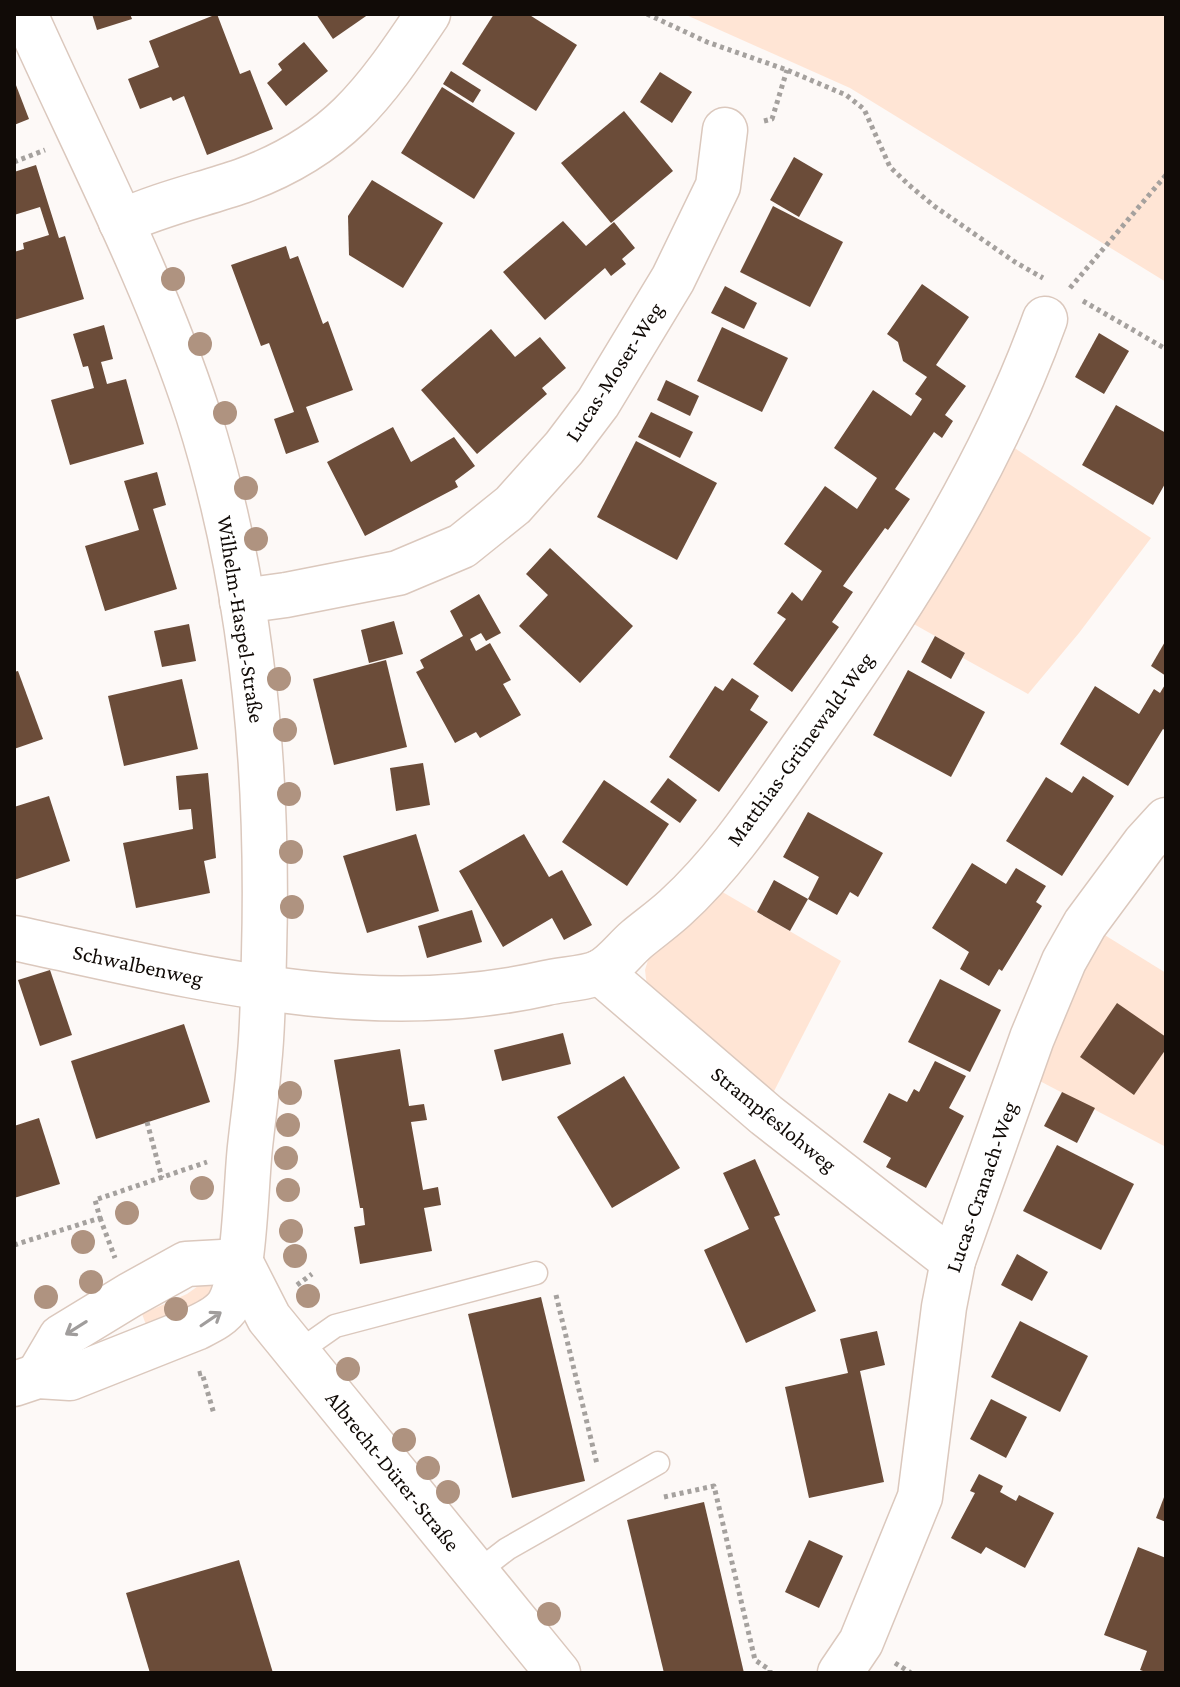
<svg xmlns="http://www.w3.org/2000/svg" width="1180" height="1687" font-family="'Crimson Pro',serif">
<rect width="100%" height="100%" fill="#fdf9f7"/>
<!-- green -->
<g fill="#ffe5d5">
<polygon points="684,14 1166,14 1166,282 850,88"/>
<polygon points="1013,447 1151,538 1079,633 1028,694 963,658 965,653 912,623"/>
<polygon points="719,890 841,961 771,1097 647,987 645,970 651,950"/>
<polygon points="1103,934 1166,973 1166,1147 1034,1078 1051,1031"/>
<polygon points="215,1278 219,1292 148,1330 142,1314 187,1294 208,1279"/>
</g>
<!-- building -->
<g fill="#6b4c39">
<polygon points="92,14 130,14 132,19 97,30"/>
<polygon points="217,14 240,74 250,70 273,129 207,155 184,96 173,101 171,97 140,109 128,79 159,67 149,41"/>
<polygon points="316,14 369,14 333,39"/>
<polygon points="494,14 528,14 577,45 536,111 462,64"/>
<polygon points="304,42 328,71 286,106 267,83 282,70 278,64"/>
<polygon points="451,71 481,90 473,103 443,84"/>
<polygon points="660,72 692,92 672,123 640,102"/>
<polygon points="14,80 29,119 14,125"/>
<polygon points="442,87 515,133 474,199 401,153"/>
<polygon points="624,111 673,171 611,223 561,163"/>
<polygon points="794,157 823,174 799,217 770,200"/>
<polygon points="36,165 59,238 65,236 84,299 14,320 14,252 24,249 23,243 49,235 40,207 14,215 14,172"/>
<polygon points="372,180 443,223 403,288 349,255 348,216"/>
<polygon points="773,206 843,242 810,307 740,272"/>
<polygon points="563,221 586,246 614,222 635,248 622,259 626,264 611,276 605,268 545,320 503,272"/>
<polygon points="286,246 290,259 298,256 323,324 328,321 353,390 306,407 319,442 286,454 274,419 294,412 269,343 261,346 231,265"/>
<polygon points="922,284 969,317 936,365 966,386 945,415 953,421 942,438 934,432 895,489 910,499 888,530 885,528 843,586 853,592 832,622 839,627 792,692 753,664 786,619 777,613 792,592 802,601 822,571 784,544 825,486 857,509 877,478 834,448 873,390 911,416 922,399 915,394 927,377 903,361 898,342 887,334"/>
<polygon points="725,286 757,303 744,329 711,313"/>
<polygon points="104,325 113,359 101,362 107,384 126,379 144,444 70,465 51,400 94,388 88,366 83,367 73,334"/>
<polygon points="722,327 788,358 762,412 697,381"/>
<polygon points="491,329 515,357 540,337 566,368 542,388 547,394 477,454 421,390"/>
<polygon points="1099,333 1129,351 1104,394 1075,377"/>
<polygon points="666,380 699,396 690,416 657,400"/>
<polygon points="1116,405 1166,433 1166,482 1153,505 1082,465"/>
<polygon points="651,412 693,432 680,458 638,437"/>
<polygon points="393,427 411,462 454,437 475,466 455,481 458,487 365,536 327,462"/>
<polygon points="636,441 717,483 677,560 597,517"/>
<polygon points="157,472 166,505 153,509 177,589 105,611 85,546 139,530 124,481"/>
<polygon points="550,548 633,626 580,683 519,626 548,595 526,574"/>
<polygon points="479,594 501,633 486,641 481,633 470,639 476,651 490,643 511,680 503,684 521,715 480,738 476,732 455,743 416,672 424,668 420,660 463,636 450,611"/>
<polygon points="394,621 403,654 369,663 361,630"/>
<polygon points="189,624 196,661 162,667 154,631"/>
<polygon points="935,636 965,653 951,679 921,662"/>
<polygon points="1166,640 1166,676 1151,666"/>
<polygon points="386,660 407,747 334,765 313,679"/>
<polygon points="908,670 985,712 951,777 873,735"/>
<polygon points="18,671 43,739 14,749 14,672"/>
<polygon points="732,678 759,696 750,710 768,722 719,792 669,757 715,686 723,691"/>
<polygon points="182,679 198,749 124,766 108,696"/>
<polygon points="1166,683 1166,731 1163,729 1128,786 1060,744 1095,686 1139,714 1154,689 1160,693"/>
<polygon points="423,763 430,805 396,811 390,768"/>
<polygon points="208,773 216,858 204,861 210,893 136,908 123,843 193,829 191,809 179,810 176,776"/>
<polygon points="1083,776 1114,796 1062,876 1006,841 1046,777 1072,793"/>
<polygon points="668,778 697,800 680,823 650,802"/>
<polygon points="604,780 669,824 627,886 562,842"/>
<polygon points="49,796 70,861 14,880 14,807"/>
<polygon points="808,812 883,853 858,897 850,892 837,915 808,899 819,877 783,857"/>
<polygon points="416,834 439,911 367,933 343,856"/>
<polygon points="524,834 549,877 562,870 592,925 564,940 552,918 503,947 459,871"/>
<polygon points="972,863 1006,884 1016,868 1046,886 1036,902 1042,906 1002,971 999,969 989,986 960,969 969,952 932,928"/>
<polygon points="774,880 808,899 790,931 757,912"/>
<polygon points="472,910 482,942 427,958 418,926"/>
<polygon points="50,970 72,1035 40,1046 18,980"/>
<polygon points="940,979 1001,1010 970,1072 908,1042"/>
<polygon points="1117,1003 1166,1037 1166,1049 1134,1095 1080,1057"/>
<polygon points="184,1024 210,1102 96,1139 71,1061"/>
<polygon points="563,1033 571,1064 502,1081 494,1050"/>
<polygon points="400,1049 409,1106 424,1104 427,1120 411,1122 423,1190 438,1187 441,1205 424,1208 432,1251 360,1264 354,1227 365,1225 363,1208 360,1208 334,1060"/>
<polygon points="935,1061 966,1076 949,1108 964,1116 926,1188 886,1167 891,1158 863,1142 889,1093 907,1102 914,1089 919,1092"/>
<polygon points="624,1076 680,1168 612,1208 557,1117"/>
<polygon points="1062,1092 1095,1108 1077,1143 1044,1126"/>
<polygon points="39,1118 60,1184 14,1198 14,1126"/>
<polygon points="1057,1145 1134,1184 1101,1250 1023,1211"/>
<polygon points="755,1159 780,1215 774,1217 816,1311 746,1343 704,1250 749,1229 723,1173"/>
<polygon points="1017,1254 1048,1272 1032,1301 1001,1285"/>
<polygon points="541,1297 585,1481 512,1498 468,1314"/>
<polygon points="1020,1321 1088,1356 1060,1412 991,1377"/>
<polygon points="877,1331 885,1365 860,1371 884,1482 809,1498 785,1387 848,1373 840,1339"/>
<polygon points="991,1399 1027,1417 1006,1458 970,1439"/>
<polygon points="979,1474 1003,1486 1000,1492 1016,1501 1019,1495 1054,1513 1025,1568 986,1547 981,1554 951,1538 975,1493 970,1491"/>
<polygon points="1166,1492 1166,1522 1156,1518"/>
<polygon points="704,1502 726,1596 744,1673 664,1673 627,1520"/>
<polygon points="809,1540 843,1556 819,1608 785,1592"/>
<polygon points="1138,1547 1166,1558 1166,1673 1149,1673 1140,1670 1147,1651 1104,1635"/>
<polygon points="239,1560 273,1673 150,1673 126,1593"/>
</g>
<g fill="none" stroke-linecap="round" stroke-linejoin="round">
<defs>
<g id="service">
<polyline points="298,1352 335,1326 536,1273"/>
<polyline points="476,1573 507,1549 658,1463"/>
</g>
<g id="minor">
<path d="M121,222C160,204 201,195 242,181C338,146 373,96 428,14"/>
<polyline points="242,601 286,595 398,573 462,546 513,505 564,448 598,403 673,279 718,186 725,130"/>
<path d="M14,938C189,975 367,1024 546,983C562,979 585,979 600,972C614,965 625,949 637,939C649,929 663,919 675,908C730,858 770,793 813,733C905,603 991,469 1045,319"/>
<polyline points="600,972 766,1115 953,1261"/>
<polyline points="240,1261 269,1318 558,1673"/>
<polyline points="840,1673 861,1642 920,1497 944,1307 953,1261 1032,1038 1064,961 1085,924 1145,843 1166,820"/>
</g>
<g id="tertiary">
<polyline points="38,1376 61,1337 130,1295 186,1264 240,1261"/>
<path d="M14,1384L38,1376L70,1378L196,1328C208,1322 222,1316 229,1304C245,1277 246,1182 250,1147C253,1119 257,1092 259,1064C263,1028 263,991 264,954C269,773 253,587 198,414C153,276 84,146 25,14"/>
</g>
</defs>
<!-- service casing -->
<use href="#service" stroke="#dbc8bd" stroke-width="25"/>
<!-- minor casing -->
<use href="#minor" stroke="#dbc8bd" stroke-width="47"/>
<!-- tertiary casing -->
<use href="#tertiary" stroke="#dbc8bd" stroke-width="47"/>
<!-- path -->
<g stroke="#a5a19e" stroke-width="5" stroke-dasharray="4 4" stroke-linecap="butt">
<polyline points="647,14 707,42 787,70 846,95 864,109 890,167 909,185 934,206 1015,262 1043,278"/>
<polyline points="764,121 772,119 787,70"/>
<polyline points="14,162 45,150"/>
<polyline points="1070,288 1166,175"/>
<polyline points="1083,301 1166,349"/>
<polyline points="147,1122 162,1178"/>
<polyline points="100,1218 115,1258"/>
<polyline points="14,1245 100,1218 95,1200 207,1162"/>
<polyline points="297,1285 312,1274"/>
<polyline points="556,1295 597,1464"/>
<polyline points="198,1374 202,1373 214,1414"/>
<polyline points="664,1497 714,1486 755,1660 770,1670 770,1673"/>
<polyline points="895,1663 911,1673"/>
</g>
<!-- service -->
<use href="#service" stroke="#fff" stroke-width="22"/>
<!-- minor -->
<use href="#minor" stroke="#fff" stroke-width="44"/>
<!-- tertiary -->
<use href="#tertiary" stroke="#fff" stroke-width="44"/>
</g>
<!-- trees -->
<g fill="#af9380">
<circle cx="173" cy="279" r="12"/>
<circle cx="200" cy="344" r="12"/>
<circle cx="225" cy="413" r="12"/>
<circle cx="246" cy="488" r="12"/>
<circle cx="256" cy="539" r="12"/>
<circle cx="279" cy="679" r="12"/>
<circle cx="285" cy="730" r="12"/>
<circle cx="289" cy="794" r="12"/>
<circle cx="291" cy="852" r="12"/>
<circle cx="292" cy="907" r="12"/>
<circle cx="290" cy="1093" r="12"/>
<circle cx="288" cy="1125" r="12"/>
<circle cx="286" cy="1158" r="12"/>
<circle cx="202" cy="1188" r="12"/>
<circle cx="288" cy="1190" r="12"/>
<circle cx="127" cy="1213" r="12"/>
<circle cx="291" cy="1231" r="12"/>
<circle cx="83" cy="1242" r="12"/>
<circle cx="295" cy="1256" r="12"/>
<circle cx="91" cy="1282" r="12"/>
<circle cx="308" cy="1296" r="12"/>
<circle cx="46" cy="1297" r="12"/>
<circle cx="176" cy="1309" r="12"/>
<circle cx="348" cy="1369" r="12"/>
<circle cx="404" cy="1440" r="12"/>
<circle cx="428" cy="1468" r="12"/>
<circle cx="448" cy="1492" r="12"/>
<circle cx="549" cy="1614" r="12"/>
</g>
<!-- one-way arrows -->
<defs><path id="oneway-shaft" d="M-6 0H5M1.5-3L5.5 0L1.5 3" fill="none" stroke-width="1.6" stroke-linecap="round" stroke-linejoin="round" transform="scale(2)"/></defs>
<g stroke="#a09d9c">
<use href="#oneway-shaft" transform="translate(211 1319) rotate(-34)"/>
<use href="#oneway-shaft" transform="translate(76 1328) rotate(148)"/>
</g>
<g text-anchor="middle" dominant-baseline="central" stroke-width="8" stroke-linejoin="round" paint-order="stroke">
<!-- street labels -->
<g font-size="22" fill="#110b07" stroke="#fff">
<text transform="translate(614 372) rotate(-57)">Lucas-Moser-Weg</text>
<text transform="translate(241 619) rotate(81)">Wilhelm-Haspel-Straße</text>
<text transform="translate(800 749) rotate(-54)">Matthias-Grünewald-Weg</text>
<text transform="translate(138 965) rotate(12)">Schwalbenweg</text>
<text transform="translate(774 1119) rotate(39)">Strampfeslohweg</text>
<text transform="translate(981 1187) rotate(-71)">Lucas-Cranach-Weg</text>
<text transform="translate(393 1471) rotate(51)">Albrecht-Dürer-Straße</text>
</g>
</g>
<!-- border -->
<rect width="1180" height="1687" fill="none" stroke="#110b07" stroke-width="32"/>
</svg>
